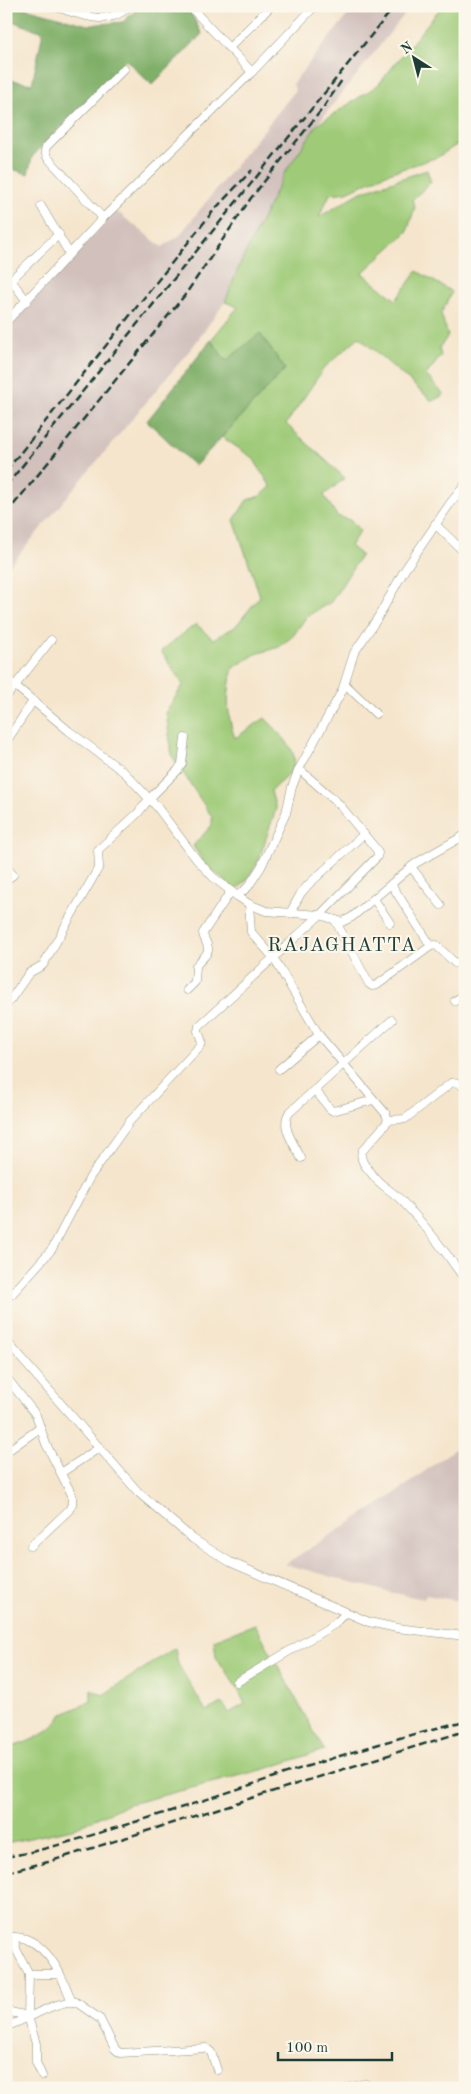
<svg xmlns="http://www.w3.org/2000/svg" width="471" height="2094" font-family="'Old Standard TT',serif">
<rect width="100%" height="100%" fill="#fbf7ec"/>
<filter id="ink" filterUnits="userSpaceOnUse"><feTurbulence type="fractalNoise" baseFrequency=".02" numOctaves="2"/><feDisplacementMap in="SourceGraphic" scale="10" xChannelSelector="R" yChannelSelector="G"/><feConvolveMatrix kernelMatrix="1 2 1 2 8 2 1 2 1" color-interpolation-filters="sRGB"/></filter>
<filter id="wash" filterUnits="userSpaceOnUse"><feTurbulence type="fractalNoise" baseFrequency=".0096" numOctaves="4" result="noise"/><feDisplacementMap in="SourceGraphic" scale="20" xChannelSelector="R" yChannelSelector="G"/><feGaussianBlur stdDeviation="1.12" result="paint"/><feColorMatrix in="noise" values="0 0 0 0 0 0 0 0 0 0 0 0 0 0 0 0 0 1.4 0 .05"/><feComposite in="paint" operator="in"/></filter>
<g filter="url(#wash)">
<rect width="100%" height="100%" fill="#f5e5cc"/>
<!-- industrial -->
<g fill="#d1c0bc">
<polygon points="355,6 411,6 317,125 284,174 238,269 225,302 194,345 6,570 6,329 116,211 162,247 179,236 295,91 293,83"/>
<polygon points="465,1441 465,1610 459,1601 426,1595 424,1599 384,1591 285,1564 392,1496"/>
</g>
<!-- green -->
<g fill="#9fcb78" stroke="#5f8456">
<path d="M442,6H465V142L458,144L438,157L386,174L347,192L330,194L319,217L361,192L427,170L431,182L412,200L415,207L407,232L362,273L396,300L417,271L452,292L441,314L448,336L439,348L441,356L426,375L444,395L432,401L359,337L324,368L286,424L345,478L324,495L337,516L350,520L360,531L350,546L361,555L331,602L307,616L293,636L279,647L256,654L233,668C227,691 226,715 235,738L265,718C276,730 304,753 291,771C286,778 277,784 271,791L276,809L258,862L246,881L236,890L205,864L193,846L212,825V817L172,756L166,712L183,685L161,651L196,624L213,639L235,627L260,596L234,520L247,500L260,496L271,487L253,458L222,437L285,369L226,361L211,340L238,307L225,302L238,269L284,174L317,125L378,85Z"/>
<path d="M255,1624L324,1750L265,1769L126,1805L72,1829L6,1843V1748C24,1745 54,1732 61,1715L91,1701V1689L103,1695L175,1648L178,1664L206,1711L222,1703L229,1713L245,1704L237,1688L216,1657L214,1640Z"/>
</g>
<!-- forest -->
<g fill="#7faf68" stroke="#4f764e">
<polygon points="10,6 18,6 88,25 123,22 140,6 187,6 202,34 152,85 126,60 32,157 28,174 6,167 6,79 32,84 43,32 6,19"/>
<polygon points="260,333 285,369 195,466 147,421 211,340 226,361"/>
</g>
</g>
<g filter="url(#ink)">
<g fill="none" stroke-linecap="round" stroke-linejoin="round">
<defs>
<g id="minor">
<path d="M52,6C79,13 107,29 129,6"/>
<polyline points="194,6 195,12 252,72"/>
<polyline points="229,48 271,6"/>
<polyline points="41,206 69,253"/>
<polyline points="103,218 47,157 45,151 46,147 124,69"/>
<polyline points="27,301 13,283 12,279 59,234"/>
<polyline points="6,322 103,218 252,72 315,6"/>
<polyline points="435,524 465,553"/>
<polyline points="6,678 69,731 125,773 157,807 197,860 213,877 237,896 248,887 261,867 286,813 292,787 299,769 342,691 354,653 377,619 404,571 451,502 465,485"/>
<polyline points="345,684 376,714"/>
<polyline points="6,697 51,640"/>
<polyline points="6,742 33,701"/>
<polyline points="6,867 13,875 6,880"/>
<polyline points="411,867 441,905"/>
<polyline points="237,896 249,904 266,911 320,915 342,922 352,917 416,863 465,835"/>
<polyline points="374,899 390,923"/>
<path d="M249,904L251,932L273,957L319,1035L386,1114L388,1120L385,1125L362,1151C359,1160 366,1167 372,1174C380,1186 393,1191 403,1202C426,1226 446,1252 465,1280"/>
<polyline points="290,913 301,893 309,884 364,834"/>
<polyline points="335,920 369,984 372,986 377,985 431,946 391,884"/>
<polyline points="431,946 436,945 455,963"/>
<path d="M187,990L195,982L196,966C199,961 204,958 207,953C211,947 203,939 203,933L231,891"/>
<polyline points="455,1001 465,994"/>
<polyline points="6,1006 29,973 43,965 99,867 98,850 138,813 149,799 178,770 182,764 185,738"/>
<polyline points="279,1069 319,1035"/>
<polyline points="315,1090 330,1109 333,1111 373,1100"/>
<path d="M388,1120L405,1119L451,1083C458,1081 461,1084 465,1089"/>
<path d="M301,1158C294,1144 280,1126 289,1113L392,1020"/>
<polyline points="6,1297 12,1294 52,1249 90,1177 130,1121 201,1045 202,1042 198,1031 199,1026 320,915 377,857 378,853 376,849 339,804 299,769"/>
<polyline points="6,1341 139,1493 193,1539 230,1562 369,1622 397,1628 465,1636"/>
<polyline points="6,1377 36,1415 46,1444 72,1495 72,1504 69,1510 31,1546"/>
<polyline points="6,1452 40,1428"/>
<polyline points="61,1473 99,1448"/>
<polyline points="237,1682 335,1624 346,1613"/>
<path d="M6,1936C13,1937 20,1937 26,1939C51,1949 63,1978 72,2002"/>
<polyline points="13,1937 17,1951 29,1974 28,2016 36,2044 36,2062 42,2076"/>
<polyline points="29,1974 59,1974"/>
<polyline points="6,2011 28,2016"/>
<path d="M6,2026C24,2022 58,1999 76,2002L100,2019L115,2049L120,2053L206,2048L211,2052L217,2070"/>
<polyline points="347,2088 365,2084 375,2088"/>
</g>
</defs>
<!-- minor casing -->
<use href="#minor" stroke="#8a9180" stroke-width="9"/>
<!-- minor -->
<use href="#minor" stroke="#fff" stroke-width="8"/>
<!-- rail -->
<g stroke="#1f3d34" stroke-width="2.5" stroke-dasharray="8 4" stroke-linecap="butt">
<polyline points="6,471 214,210 252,170"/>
<polyline points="6,486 395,6"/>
<polyline points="6,514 185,295 251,198 323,108 342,80"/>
<path d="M6,1857C52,1849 97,1833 142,1820C249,1787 355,1747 465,1721"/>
<polyline points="6,1872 48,1862 465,1731"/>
</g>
</g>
</g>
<g text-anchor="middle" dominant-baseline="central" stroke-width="4" stroke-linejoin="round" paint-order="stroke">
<!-- quarter labels -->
<g font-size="20" letter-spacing="1" fill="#1f3d34" stroke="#fbf7ec">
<text x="342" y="946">RAJAGHATTA</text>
</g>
</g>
<!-- margin -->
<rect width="471" height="2094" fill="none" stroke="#fbf7ec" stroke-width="25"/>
<!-- north arrow -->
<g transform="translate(414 58) rotate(324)" stroke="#fbf7ec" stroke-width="4" paint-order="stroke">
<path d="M0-4L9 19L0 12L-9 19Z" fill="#1f3d34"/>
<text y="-8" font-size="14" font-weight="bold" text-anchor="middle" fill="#1f3d34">N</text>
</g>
<!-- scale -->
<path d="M278 2052v8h114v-8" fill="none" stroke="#1f3d34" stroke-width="2.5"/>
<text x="286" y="2052" font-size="15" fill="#1f3d34" stroke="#fbf7ec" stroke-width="4" paint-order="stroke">100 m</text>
</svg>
